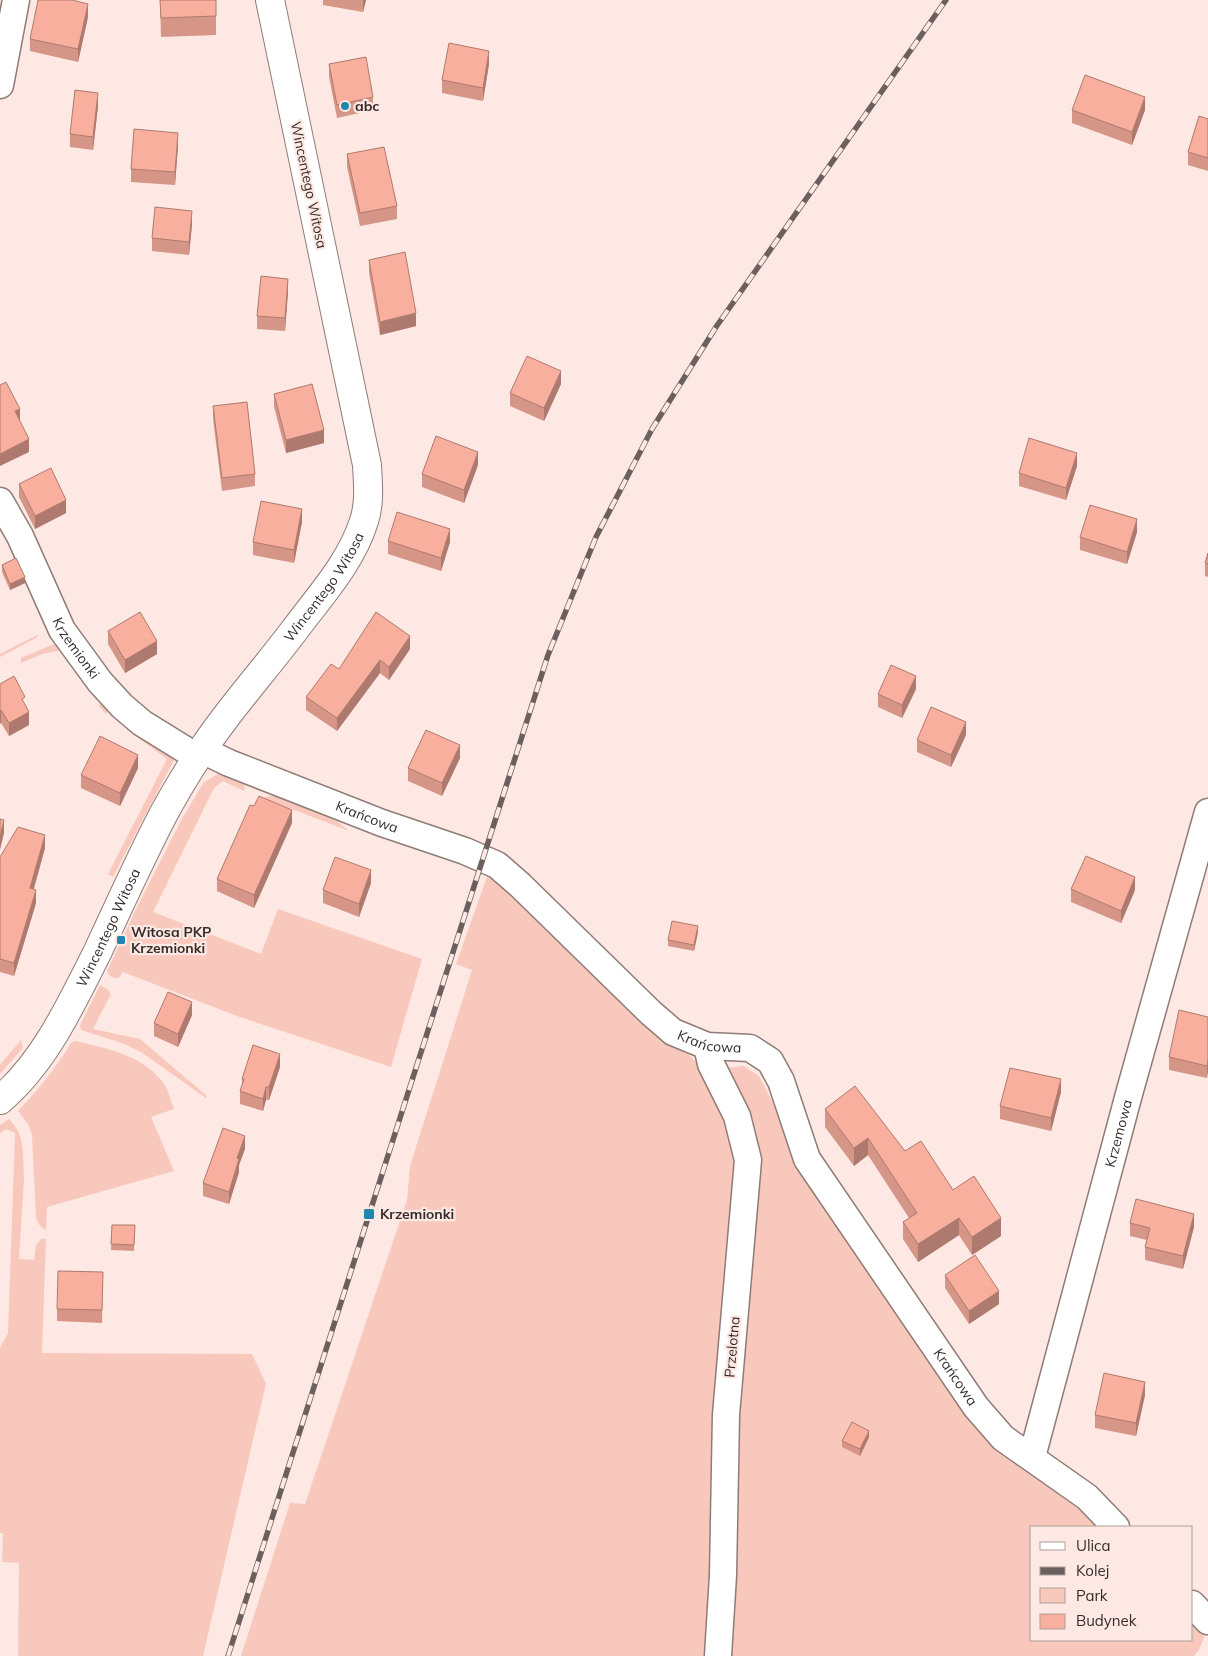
<svg xmlns="http://www.w3.org/2000/svg" width="1208" height="1656" font-family="Mulish,sans-serif">
<rect width="100%" height="100%" fill="#fee8e3"/>
<!-- green -->
<g fill="#f9c8bc">
<polygon points="39,634 36,638 0,657 0,654"/>
<polygon points="56,643 64,646 112,706 106,714 99,706 103,700 65,649 42,654 21,663 21,658"/>
<polygon points="131,724 175,758 113,877 108,874 167,759 126,729"/>
<path d="M220,773L245,780L244,791L223,781L214,788L153,912L261,954L278,909L422,959L391,1067L237,1016L123,972L119,978C113,978 109,977 107,971L138,905L183,817L204,782Z"/>
<polygon points="280,793 322,809 349,831 263,798"/>
<polygon points="487,877 499,882 658,1032 687,1053 700,1066 743,1162 711,1656 241,1656 290,1503 305,1504 407,1200 410,1166 472,970 456,964"/>
<polygon points="100,985 107,989 111,994 93,1029 140,1039 207,1096 206,1098 141,1052 122,1043 81,1030 80,1025"/>
<polygon points="21,1040 23,1048 0,1074 0,1065"/>
<path d="M76,1041C108,1049 144,1055 164,1084C169,1091 171,1101 174,1109L151,1117L174,1171L47,1207L46,1230L40,1226L36,1218L32,1135L28,1124L18,1111C38,1090 56,1068 71,1043Z"/>
<polygon points="744,1066 759,1076 774,1105 799,1165 907,1323 1102,1527 1032,1527 1032,1640 1192,1640 1192,1615 1201,1624 1205,1635 1199,1650 1194,1656 728,1656 734,1416 755,1170 724,1068"/>
<polygon points="9,1119 17,1129 21,1139 23,1152 24,1179 19,1259 34,1260 36,1245 41,1239 46,1239 42,1353 252,1354 266,1384 203,1656 18,1656 19,1563 2,1562 3,1533 0,1533 0,1348 8,1333 15,1133 6,1129 0,1133 0,1125"/>
</g>
<g fill="none" stroke-linecap="round" stroke-linejoin="round">
<defs>
<g id="street">
<polyline points="0,85 16,0"/>
<path id="s1" d="M0,501L20,536L62,630L100,682L122,706L142,723L197,757"/>
<path id="s2" d="M202,750L229,763L382,823L465,851L497,865L520,885L651,1013L673,1032L707,1046L750,1048L770,1061L781,1081L807,1159L976,1407L1003,1438L1087,1497L1116,1527"/>
<polyline points="707,1046 711,1064 737,1116 748,1160 726,1415 723,1575 718,1656"/>
<path id="s3" d="M1032,1457L1129,1094L1208,812"/>
<polyline points="1192,1604 1208,1621"/>
</g>
<g id="secondary">
<path id="s4" d="M0,1100C45,1062 71,1004 97,953C119,906 140,859 164,813C182,780 202,748 225,718C247,689 271,661 293,632C318,598 351,563 364,521C370,503 368,484 367,465L270,0"/>
</g>
</defs>
<!-- street casing -->
<use href="#street" stroke="#8f7c77" stroke-width="29"/>
<!-- secondary casing -->
<use href="#secondary" stroke="#8f7c77" stroke-width="30"/>
<!-- street -->
<use href="#street" stroke="#fff" stroke-width="26"/>
<!-- secondary -->
<use href="#secondary" stroke="#fff" stroke-width="28"/>
<defs>
<polyline id="rail" points="228,1656 548,655 596,537 652,429 716,327 946,0"/>
</defs>
<!-- rail casing -->
<use href="#rail" stroke="#6c605e" stroke-width="5.5"/>
<!-- rail -->
<use href="#rail" stroke="#fee8e3" stroke-width="4" stroke-dasharray="11" stroke-linecap="butt"/>
</g>
<!-- wall -->
<g fill="#d59688">
<polygon points="160,0 216,0 216,35 161,37"/>
<polygon points="323,0 366,0 363,12 323,5"/>
<polygon points="88,17 78,62 30,51 30,39"/>
<polygon points="329,64 373,97 373,110 337,118 329,77"/>
<polygon points="489,64 483,101 442,93 442,80"/>
<polygon points="98,106 93,150 70,147 70,134"/>
<polygon points="1072,110 1145,110 1132,145 1072,123"/>
<polygon points="1208,119 1208,171 1188,165 1188,152"/>
<polygon points="178,146 175,185 131,182 131,169"/>
<polygon points="347,154 397,206 397,219 360,226 347,167"/>
<polygon points="192,224 189,255 152,251 152,238"/>
<polygon points="369,260 416,326 380,335 369,273"/>
<polygon points="288,292 285,331 257,329 257,316"/>
<polygon points="561,384 544,421 510,406 510,393"/>
<polygon points="274,394 324,443 286,453 274,407"/>
<polygon points="213,406 255,474 255,486 222,491 213,419"/>
<polygon points="478,465 464,503 422,487 422,474"/>
<polygon points="1077,466 1066,500 1019,486 1019,473"/>
<polygon points="19,484 66,513 35,529 19,497"/>
<polygon points="302,522 294,563 253,555 253,542"/>
<polygon points="1137,532 1127,564 1080,550 1080,537"/>
<polygon points="388,541 450,542 441,571 388,554"/>
<polygon points="1208,553 1208,577 1205,576 1205,563"/>
<polygon points="2,565 25,583 10,590 2,572"/>
<polygon points="108,631 157,654 125,673 108,644"/>
<polygon points="410,649 389,680 380,673 337,731 306,710 306,697 339,669"/>
<polygon points="0,684 25,704 29,725 9,736 1,723"/>
<polygon points="916,689 902,718 878,707 878,694"/>
<polygon points="966,735 951,767 917,752 917,740"/>
<polygon points="460,758 442,796 408,781 408,768"/>
<polygon points="138,768 120,806 81,788 81,775"/>
<polygon points="292,823 254,908 217,891 217,879"/>
<polygon points="45,848 34,889 36,903 14,976 0,972 0,857"/>
<polygon points="371,883 359,917 323,903 323,890"/>
<polygon points="1071,889 1135,890 1121,923 1071,902"/>
<polygon points="698,932 694,951 668,946 668,940"/>
<polygon points="192,1015 178,1047 154,1036 154,1023"/>
<polygon points="1208,1017 1207,1078 1169,1070 1169,1057"/>
<polygon points="280,1067 269,1100 266,1100 263,1111 240,1104 240,1091 242,1085 242,1079"/>
<polygon points="1061,1092 1051,1131 1000,1119 1000,1106"/>
<polygon points="825,1109 905,1151 953,1190 1001,1236 972,1255 959,1235 918,1262 903,1239 903,1222 909,1218 868,1155 854,1166 825,1127"/>
<polygon points="245,1149 239,1165 239,1172 229,1204 203,1196 203,1183"/>
<polygon points="1130,1223 1194,1227 1183,1269 1145,1260 1145,1247 1147,1240 1130,1236"/>
<polygon points="112,1225 135,1225 134,1251 111,1250"/>
<polygon points="103,1272 102,1323 57,1321 57,1309"/>
<polygon points="945,1275 999,1304 969,1324 945,1288"/>
<polygon points="1145,1395 1136,1436 1095,1428 1095,1415"/>
<polygon points="869,1437 860,1456 842,1447 842,1441"/>
</g>
<!-- shaded-wall -->
<g fill="#ae7a6f">
<polygon points="363,0 366,0 363,12"/>
<polygon points="88,4 88,17 78,62 78,49"/>
<polygon points="489,51 489,64 483,101 483,88"/>
<polygon points="98,93 98,106 93,150 93,137"/>
<polygon points="1145,97 1145,110 1132,145 1132,132"/>
<polygon points="178,133 178,146 175,185 175,172"/>
<polygon points="192,211 192,224 189,255 189,242"/>
<polygon points="288,279 288,292 285,331 285,318"/>
<polygon points="416,313 416,326 380,335 380,322"/>
<polygon points="561,371 561,384 544,421 544,408"/>
<polygon points="20,409 20,422 15,411"/>
<polygon points="324,430 324,443 286,453 286,440"/>
<polygon points="29,439 29,452 0,466 0,454"/>
<polygon points="478,452 478,465 464,503 464,490"/>
<polygon points="1077,453 1077,466 1066,500 1066,488"/>
<polygon points="66,500 66,513 35,529 35,516"/>
<polygon points="302,509 302,522 294,563 294,550"/>
<polygon points="1137,519 1137,532 1127,564 1127,552"/>
<polygon points="450,529 450,542 441,571 441,558"/>
<polygon points="25,577 25,583 10,590 10,584"/>
<polygon points="410,636 410,649 389,680 389,667"/>
<polygon points="157,641 157,654 125,673 125,660"/>
<polygon points="380,660 380,673 337,731 337,718"/>
<polygon points="916,676 916,689 902,718 902,705"/>
<polygon points="1,710 1,723 0,724 0,711"/>
<polygon points="29,712 29,725 9,736 9,723"/>
<polygon points="966,722 966,735 951,767 951,755"/>
<polygon points="460,745 460,758 442,796 442,783"/>
<polygon points="138,755 138,768 120,806 120,793"/>
<polygon points="292,810 292,823 254,908 254,895"/>
<polygon points="4,820 4,833 0,850 0,837"/>
<polygon points="45,835 45,848 30,901 30,888"/>
<polygon points="371,870 371,883 359,917 359,904"/>
<polygon points="1135,877 1135,890 1121,923 1121,911"/>
<polygon points="36,890 36,903 14,976 14,963"/>
<polygon points="698,926 698,932 694,951 694,945"/>
<polygon points="192,1002 192,1015 178,1047 178,1034"/>
<polygon points="280,1054 280,1067 269,1100 269,1087"/>
<polygon points="1208,1059 1208,1072 1207,1078 1207,1066"/>
<polygon points="1061,1079 1061,1092 1051,1131 1051,1118"/>
<polygon points="266,1087 266,1100 263,1111 263,1099"/>
<polygon points="245,1136 245,1149 239,1165 239,1172 229,1204 229,1192 237,1158"/>
<polygon points="868,1138 868,1155 854,1166 854,1148"/>
<polygon points="1194,1214 1194,1227 1183,1269 1183,1256"/>
<polygon points="959,1218 959,1235 918,1262 918,1244"/>
<polygon points="1001,1218 1001,1236 972,1255 972,1237"/>
<polygon points="999,1291 999,1304 969,1324 969,1311"/>
<polygon points="1145,1382 1145,1395 1136,1436 1136,1423"/>
<polygon points="869,1431 869,1437 860,1456 860,1449"/>
</g>
<!-- building -->
<g fill="#f8af9e" stroke="#ae7a6f">
<polygon points="38,0 72,0 88,4 78,49 30,39"/>
<polygon points="160,0 216,0 216,16 161,18"/>
<polygon points="449,43 489,51 483,88 442,80"/>
<polygon points="366,57 373,97 337,105 329,64"/>
<polygon points="1085,75 1145,97 1132,132 1072,110"/>
<polygon points="75,90 98,93 93,137 70,134"/>
<polygon points="1199,116 1208,119 1208,158 1188,152"/>
<polygon points="134,129 178,133 175,172 131,169"/>
<polygon points="384,147 397,206 360,213 347,154"/>
<polygon points="155,207 192,211 189,242 152,238"/>
<polygon points="405,252 416,313 380,322 369,260"/>
<polygon points="261,276 288,279 285,318 257,316"/>
<polygon points="527,356 561,371 544,408 510,393"/>
<polygon points="6,382 20,409 15,411 29,439 0,454 0,385"/>
<polygon points="312,384 324,430 286,440 274,394"/>
<polygon points="247,402 255,474 222,478 213,406"/>
<polygon points="436,436 478,452 464,490 422,474"/>
<polygon points="1029,438 1077,453 1066,488 1019,473"/>
<polygon points="51,468 66,500 35,516 19,484"/>
<polygon points="261,501 302,509 294,550 253,542"/>
<polygon points="1090,505 1137,519 1127,552 1080,537"/>
<polygon points="397,512 450,529 441,558 388,541"/>
<polygon points="1208,553 1208,564 1205,563"/>
<polygon points="16,558 25,577 10,584 2,565"/>
<polygon points="140,612 157,641 125,660 108,631"/>
<polygon points="376,612 410,636 389,667 380,660 337,718 306,697 331,664 339,669"/>
<polygon points="891,665 916,676 902,705 878,694"/>
<polygon points="14,676 25,697 22,699 29,712 9,723 1,710 0,711 0,684"/>
<polygon points="931,707 966,722 951,755 917,740"/>
<polygon points="426,730 460,745 442,783 408,768"/>
<polygon points="100,736 138,755 120,793 81,775"/>
<polygon points="259,796 292,810 254,895 217,879 250,805 254,806"/>
<polygon points="0,819 4,820 0,837"/>
<polygon points="18,827 45,835 30,888 36,890 14,963 0,959 0,857"/>
<polygon points="1086,856 1135,877 1121,911 1071,889"/>
<polygon points="335,857 371,870 359,904 323,890"/>
<polygon points="672,921 698,926 694,945 668,940"/>
<polygon points="168,992 192,1002 178,1034 154,1023"/>
<polygon points="1179,1010 1208,1017 1208,1059 1207,1066 1169,1057"/>
<polygon points="253,1045 280,1054 269,1087 266,1087 263,1099 240,1091 244,1079 242,1079"/>
<polygon points="1010,1068 1061,1079 1051,1118 1000,1106"/>
<polygon points="855,1086 905,1151 921,1141 953,1190 974,1176 1001,1218 972,1237 959,1218 918,1244 903,1222 917,1213 868,1138 854,1148 825,1109"/>
<polygon points="223,1128 245,1136 237,1158 239,1159 229,1192 203,1183"/>
<polygon points="1136,1199 1194,1214 1183,1256 1145,1247 1150,1228 1130,1223"/>
<polygon points="112,1225 135,1225 134,1245 111,1244"/>
<polygon points="975,1255 999,1291 969,1311 945,1275"/>
<polygon points="58,1271 103,1272 102,1310 57,1309"/>
<polygon points="1104,1373 1145,1382 1136,1423 1095,1415"/>
<polygon points="852,1422 869,1431 860,1449 842,1441"/>
</g>
<!-- markers -->
<g fill="#2086af" stroke="#fee8e3" stroke-width="2">
<circle cx="345" cy="106" r="5"/>
<rect x="116" y="935" width="10" height="10" rx="2.5"/>
<rect x="363" y="1208" width="12" height="12" rx="2.5"/>
</g>
<g text-anchor="middle" dominant-baseline="central" stroke-width="4.5" stroke-linejoin="round" paint-order="stroke">
<!-- poi labels -->
<g font-size="14" font-weight="bold" fill="#342c2a" stroke="#fee8e3" text-anchor="start">
<text x="355" y="106">abc</text>
<text x="131" y="932">Witosa PKP<tspan x="131" dy="16">Krzemionki</tspan></text>
<text x="380" y="1214">Krzemionki</text>
</g>
<!-- street labels -->
<g font-size="14" fill="#342c2a" stroke="#fee8e3">
<text transform="translate(309 185) rotate(78)">Wincentego Witosa</text>
<text stroke="none"><textPath href="#s4" startOffset="610">Wincentego Witosa</textPath></text>
<text stroke="none"><textPath href="#s1" startOffset="166">Krzemionki</textPath></text>
<text stroke="none"><textPath href="#s2" startOffset="178">Krańcowa</textPath></text>
<text stroke="none"><textPath href="#s4" startOffset="205">Wincentego Witosa</textPath></text>
<text stroke="none"><textPath href="#s2" startOffset="598">Krańcowa</textPath></text>
<text stroke="none"><textPath href="#s3" startOffset="335">Krzemowa</textPath></text>
<text transform="translate(732 1347) rotate(-85)">Przelotna</text>
<text stroke="none"><textPath href="#s2" startOffset="1032">Krańcowa</textPath></text>
</g>
</g>
<!-- legend -->
<rect x="1030" y="1526" width="162" height="115" fill="#fee8e3" stroke="#ad9d99"/>
<rect x="1040" y="1542" width="25" height="8" fill="#ffffff" stroke="#ad9d99"/>
<text x="1076" y="1551" font-size="15" fill="#342c2a">Ulica</text>
<rect x="1040" y="1567" width="25" height="8" fill="#6c605e" stroke="#ad9d99"/>
<text x="1076" y="1576" font-size="15" fill="#342c2a">Kolej</text>
<rect x="1040" y="1588" width="25" height="15" fill="#f9c8bc" stroke="#ad9d99"/>
<text x="1076" y="1601" font-size="15" fill="#342c2a">Park</text>
<rect x="1040" y="1614" width="25" height="15" fill="#f8af9e" stroke="#ad9d99"/>
<text x="1076" y="1626" font-size="15" fill="#342c2a">Budynek</text>
</svg>
